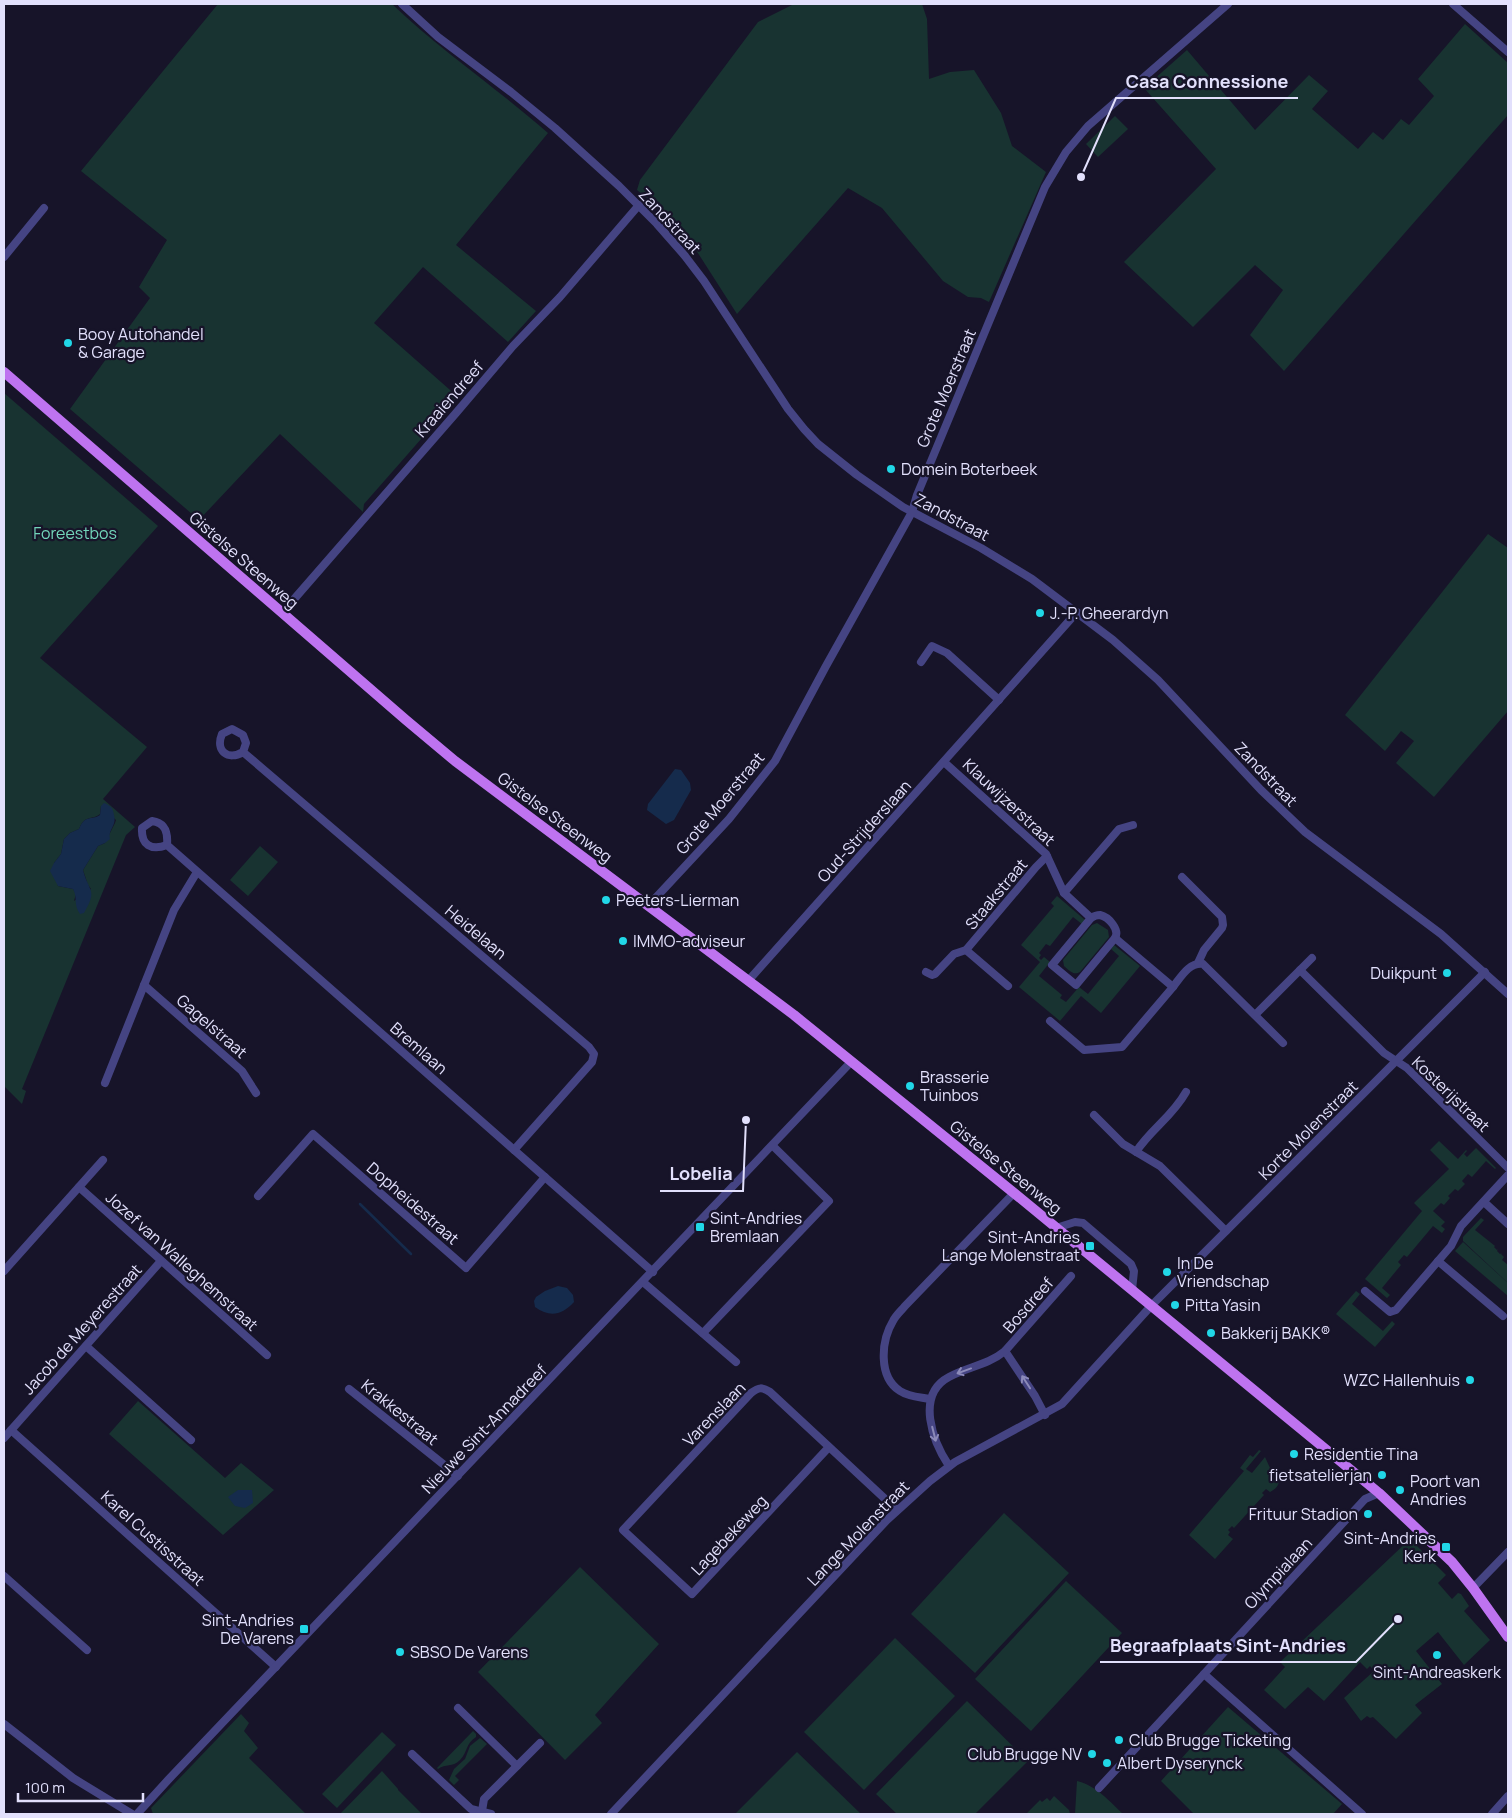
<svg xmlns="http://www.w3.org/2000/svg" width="1512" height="1818" font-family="Manrope,sans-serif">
<rect width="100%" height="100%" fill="#171429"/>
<!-- green -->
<g fill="#183331" fill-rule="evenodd">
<path d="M218,4H392C441,51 497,88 548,133L456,245L536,311L508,342L423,267L374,323L458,397L364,504L363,512L280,434L199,520L70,409L150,298L139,287L167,240L81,171Z"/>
<polygon points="794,4 922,4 927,19 929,79 950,72 974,70 1001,113 1012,146 1046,172 989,302 981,298 968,297 943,281 882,208 848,188 737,314 687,236 659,208 637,190 640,180 758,22"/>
<polygon points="1465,24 1508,63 1508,115 1284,371 1250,335 1283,290 1255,265 1193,327 1124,262 1216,169 1144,88 1187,50 1255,130 1309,75 1328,91 1312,109 1358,149 1373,132 1383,140 1401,119 1409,125 1434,96 1418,79"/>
<polygon points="1115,116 1128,129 1098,157 1086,144"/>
<path d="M4,393L158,526L40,658L147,747L103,799L135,827L126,835L22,1089L26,1091L22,1104L4,1086ZM101,806L116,820L115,823L105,843L98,846L83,870L88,885L91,889L74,901L76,894L73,889L58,886L54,863L61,854L64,839L70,833L79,829C85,814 91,821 100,814Z"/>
<polygon points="1488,534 1508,548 1508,711 1434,797 1396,763 1414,741 1401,731 1385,751 1345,715"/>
<polygon points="260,846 278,862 248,896 230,880"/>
<polygon points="1057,896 1085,920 1082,924 1073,917 1050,946 1046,944 1039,953 1041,955 1039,958 1041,960 1044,957 1050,962 1039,976 1062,995 1060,998 1066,1002 1079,987 1088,994 1119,956 1111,949 1114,945 1140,966 1101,1013 1081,996 1060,1021 1019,987 1040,962 1021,945 1054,906 1051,903"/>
<path d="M1097,923L1108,930L1109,937L1080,972C1073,976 1069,970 1064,966L1063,960L1092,925Z"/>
<polygon points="1439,1141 1458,1159 1466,1150 1467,1151 1464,1154 1467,1157 1476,1148 1496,1168 1495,1169 1486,1161 1472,1177 1468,1174 1462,1181 1465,1184 1458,1191 1455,1189 1448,1196 1450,1198 1444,1205 1441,1203 1433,1211 1445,1222 1441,1226 1445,1229 1442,1233 1433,1226 1407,1257 1404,1255 1398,1262 1401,1265 1382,1288 1390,1295 1387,1298 1365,1279 1422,1211 1414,1203 1449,1169 1430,1150"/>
<polygon points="1481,1218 1484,1220 1475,1230 1495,1246 1494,1247 1497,1250 1498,1249 1497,1251 1500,1254 1502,1253 1501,1254 1504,1257 1502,1260 1508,1265 1508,1283 1463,1241 1463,1237"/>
<polygon points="1463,1242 1508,1283 1508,1296 1455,1251"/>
<polygon points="1356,1291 1360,1294 1352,1304 1383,1331 1392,1321 1395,1324 1375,1347 1336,1314"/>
<polygon points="138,1401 225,1478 241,1463 274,1490 223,1535 109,1434"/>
<path d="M1259,1450L1261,1451L1246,1469L1252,1473L1265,1457L1270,1468L1279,1476C1280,1484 1277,1489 1270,1492L1266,1489L1262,1493L1264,1495L1234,1528L1232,1526L1228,1530L1230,1532L1228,1535L1233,1539L1215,1559L1189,1535L1244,1471L1240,1468L1250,1455L1253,1457Z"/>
<polygon points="1004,1513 1069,1573 975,1673 911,1614"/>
<polygon points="1410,1539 1446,1575 1438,1583 1452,1599 1458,1593 1461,1594 1469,1606 1464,1611 1490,1640 1464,1665 1438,1632 1416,1651 1442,1684 1415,1705 1422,1713 1396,1739 1373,1717 1370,1718 1367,1716 1361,1721 1344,1698 1374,1671 1370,1666 1367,1669 1360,1662 1324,1701 1308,1687 1285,1709 1264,1690 1285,1667 1280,1662"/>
<polygon points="580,1567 659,1644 595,1715 602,1723 565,1760 478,1672"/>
<polygon points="1066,1581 1122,1633 1031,1731 975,1679"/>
<polygon points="895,1638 955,1696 864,1790 804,1732"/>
<polygon points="967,1701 1028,1761 975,1814 897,1814 876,1794"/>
<polygon points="1228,1707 1342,1804 1333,1814 1194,1814 1161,1781"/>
<polygon points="241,1714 249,1723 244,1731 258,1748 249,1758 306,1814 153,1814 151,1808"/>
<path d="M473,1731L476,1734V1737C465,1744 468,1752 460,1760C452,1768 446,1763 438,1769L437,1768Z"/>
<polygon points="382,1732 396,1745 337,1808 322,1794"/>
<polygon points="480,1738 487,1744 455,1776 459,1780 454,1785 449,1780 454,1769 465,1759 470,1746"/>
<polygon points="797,1752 861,1814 735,1814"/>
<polygon points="382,1771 398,1789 398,1790 422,1814 340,1814"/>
<path d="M1077,1781C1097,1786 1109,1801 1123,1814H1075Z"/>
<polygon points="1054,1796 1069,1810 1070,1814 1026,1814 1040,1800 1042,1802 1047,1798 1050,1801"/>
</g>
<!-- water -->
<g fill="#152b4c">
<polygon points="675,769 681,770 690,783 691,790 674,820 666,824 647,810 648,804"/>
<path d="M104,803C111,806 113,808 114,815C117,826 108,829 110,839L105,843L98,846L83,870C89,893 98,889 84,913L80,914C73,904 78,898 73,889L58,886L50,871L54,863L61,854L64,839L70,833L79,829C85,814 91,821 100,815L101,806Z"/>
<path d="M558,1286L567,1288L573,1295L574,1302C562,1315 550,1318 535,1307L534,1301L536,1297L545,1291Z"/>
<polygon points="238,1490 252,1490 253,1503 245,1508 235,1506 228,1497"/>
</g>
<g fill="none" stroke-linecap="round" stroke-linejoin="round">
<!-- stream -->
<polyline stroke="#152b4c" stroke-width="2.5" points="360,1204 411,1254"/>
<!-- minor -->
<g stroke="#454483" stroke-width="8">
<polyline points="402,4 438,37 511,92 555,128 619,186 657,224 685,256 704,281 788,409 804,429 818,444 857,475 903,507 981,548 1032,579 1113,640 1158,680 1261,790 1305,832 1441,934 1508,994"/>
<polyline points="1453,4 1508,52"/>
<polyline points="4,257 44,208"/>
<polyline points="282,613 456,413 513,346 560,297 639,205"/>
<polyline points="921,662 932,646 947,653 999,700"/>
<path d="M243,752C228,761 215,751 222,734L232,729L243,735L246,743L243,752L589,1047L594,1054L592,1062L514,1150"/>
<path d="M944,762L1046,854L1064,893L1091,918C1094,916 1097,915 1100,915C1109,917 1120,930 1115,938L1173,987C1181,977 1189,962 1203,964L1283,1043"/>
<path d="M167,845C151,851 141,845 142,828L152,821C166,823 168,833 167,845L653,1272"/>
<polyline points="1182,877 1222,917 1223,925 1222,928 1204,950 1198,963"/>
<polyline points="1064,893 1119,829 1133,825"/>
<polyline points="649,905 729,819 775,761 826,666 912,512 917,495 1045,187 1066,152 1088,126 1228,4"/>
<polyline points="1091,918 1052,965 1076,985 1115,938"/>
<polyline points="966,950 1008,986"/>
<polyline points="1300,970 1312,958"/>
<polyline points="926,972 932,975 935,974 954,954 966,950 1036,867 1047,856"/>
<polyline points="748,981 1077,612"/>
<polyline points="144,985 242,1071 256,1093"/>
<polyline points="1256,1014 1300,970 1384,1053 1407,1068 1508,1168"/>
<polyline points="1050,1021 1084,1050 1122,1047 1173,987"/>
<polyline points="105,1083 174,910 197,872"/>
<polyline points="1094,1115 1123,1144 1160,1166 1226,1231"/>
<path d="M1136,1152C1151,1129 1172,1117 1186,1092"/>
<polyline points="79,1187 267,1355"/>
<polyline points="258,1196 313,1134 466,1268 545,1177"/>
<polyline points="1484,1202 1508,1224"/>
<polyline points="1056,1228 1075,1222 1083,1223 1131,1264 1134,1271 1132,1290"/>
<polyline points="1438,1261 1503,1316"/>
<polyline points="4,1271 103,1160"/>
<polyline points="643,1282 736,1362"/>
<polyline points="1365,1291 1390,1312 1396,1310 1451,1246 1461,1226 1508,1175"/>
<polyline points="703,1333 829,1201 773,1146"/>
<polyline points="86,1346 191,1440"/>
<polyline points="1005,1351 1035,1396 1045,1415"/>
<polyline points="349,1389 458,1476"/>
<path d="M930,1399C920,1397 909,1397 900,1391C878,1377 881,1341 893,1321C896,1315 901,1311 905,1306L1014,1193"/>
<polyline points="11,1430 276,1667"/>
<polyline points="4,1438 161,1261"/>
<path d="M829,1447L692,1594L623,1530L751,1393C759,1387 762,1387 770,1392L897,1510"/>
<path d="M949,1466C933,1442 915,1395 949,1377C967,1367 988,1365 1005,1351L1071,1276"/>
<polyline points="4,1576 87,1650"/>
<polyline points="1473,1588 1508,1552"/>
<polyline points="1204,1674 1362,1814"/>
<polyline points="458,1708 517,1766"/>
<polyline points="4,1724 73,1778 132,1814"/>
<polyline points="412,1754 471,1809 491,1814"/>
<polyline points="1099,1788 1365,1499 1379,1493"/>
<polyline points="480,1813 482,1811 484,1799 540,1743"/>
<polyline points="137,1814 168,1780 851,1062"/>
<polyline points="611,1814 887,1520 930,1481 955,1462 1062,1404 1151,1306 1485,972"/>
<polyline points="1492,1814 1508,1796"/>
</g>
<!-- major -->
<polyline stroke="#be73f0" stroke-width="10" points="4,372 406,720 455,761 794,1015 1014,1193 1379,1493 1452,1562 1473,1588 1508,1637"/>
</g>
<!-- one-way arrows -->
<defs><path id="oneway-shaft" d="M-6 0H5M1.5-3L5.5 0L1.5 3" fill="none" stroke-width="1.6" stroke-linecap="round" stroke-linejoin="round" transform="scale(1.25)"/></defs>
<g stroke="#8c8ab9">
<use href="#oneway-shaft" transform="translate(964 1371) rotate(160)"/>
<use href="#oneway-shaft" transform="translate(1026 1382) rotate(-123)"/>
<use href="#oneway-shaft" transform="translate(934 1434) rotate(76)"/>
</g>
<!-- markers -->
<g fill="#21d7e7" stroke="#171429" stroke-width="2">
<circle cx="68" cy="343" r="5"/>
<circle cx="891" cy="469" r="5"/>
<circle cx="1040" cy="613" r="5"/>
<circle cx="606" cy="900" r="5"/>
<circle cx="623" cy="941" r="5"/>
<circle cx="1447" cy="973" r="5"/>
<circle cx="910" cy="1086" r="5"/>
<rect x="695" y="1222" width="10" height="10" rx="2.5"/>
<rect x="1085" y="1241" width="10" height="10" rx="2.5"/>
<circle cx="1167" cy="1272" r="5"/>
<circle cx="1175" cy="1305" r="5"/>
<circle cx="1211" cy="1333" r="5"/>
<circle cx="1470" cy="1380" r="5"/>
<circle cx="1294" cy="1454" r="5"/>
<circle cx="1382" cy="1475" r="5"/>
<circle cx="1400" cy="1490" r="5"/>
<circle cx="1368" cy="1514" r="5"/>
<rect x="1441" y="1542" width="10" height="10" rx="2.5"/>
<rect x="299" y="1624" width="10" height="10" rx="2.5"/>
<circle cx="400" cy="1652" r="5"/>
<circle cx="1437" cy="1655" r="5"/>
<circle cx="1119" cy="1740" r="5"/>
<circle cx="1092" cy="1754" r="5"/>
<circle cx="1107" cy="1763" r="5"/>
</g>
<g text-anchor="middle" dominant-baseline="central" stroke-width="4.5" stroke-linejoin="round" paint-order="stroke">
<!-- street labels -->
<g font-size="16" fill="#e2e0fc" stroke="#171429">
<text transform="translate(670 221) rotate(47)">Zandstraat</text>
<text transform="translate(946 388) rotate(-67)">Grote Moerstraat</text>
<text transform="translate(449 399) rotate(-49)">Kraaiendreef</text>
<text transform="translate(952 517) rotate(28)">Zandstraat</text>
<text transform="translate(244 560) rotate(41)">Gistelse Steenweg</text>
<text transform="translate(1266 774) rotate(46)">Zandstraat</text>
<text transform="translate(1009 802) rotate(43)">Klauwijzerstraat</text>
<text transform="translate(720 803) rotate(-50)">Grote Moerstraat</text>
<text transform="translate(555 817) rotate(37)">Gistelse Steenweg</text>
<text transform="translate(864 831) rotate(-48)">Oud-Strijderslaan</text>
<text transform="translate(996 894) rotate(-50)">Staakstraat</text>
<text transform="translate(476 932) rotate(40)">Heidelaan</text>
<text transform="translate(212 1026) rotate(41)">Gagelstraat</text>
<text transform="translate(419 1048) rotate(41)">Bremlaan</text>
<text transform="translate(1451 1094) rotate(44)">Kosterijstraat</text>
<text transform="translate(1308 1130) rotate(-45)">Korte Molenstraat</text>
<text transform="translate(1006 1167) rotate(39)">Gistelse Steenweg</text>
<text transform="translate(413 1203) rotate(41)">Dopheidestraat</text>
<text transform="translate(182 1261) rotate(42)">Jozef van Walleghemstraat</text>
<text transform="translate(1028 1305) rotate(-49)">Bosdreef</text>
<text transform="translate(82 1329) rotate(-48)">Jacob de Meyerestraat</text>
<text transform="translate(400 1412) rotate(39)">Krakkestraat</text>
<text transform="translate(714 1414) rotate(-46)">Varenslaan</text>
<text transform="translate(484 1429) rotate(-46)">Nieuwe Sint-Annadreef</text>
<text transform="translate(858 1533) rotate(-46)">Lange Molenstraat</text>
<text transform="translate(729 1535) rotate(-47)">Lagebekeweg</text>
<text transform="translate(153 1538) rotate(42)">Karel Custisstraat</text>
<text transform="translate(1278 1573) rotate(-47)">Olympialaan</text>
</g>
<!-- poi labels -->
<g font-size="16" fill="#e2e0fc" stroke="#171429" text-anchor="start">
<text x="78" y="334">Booy Autohandel<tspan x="78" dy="18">&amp; Garage</tspan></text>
<text x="901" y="469">Domein Boterbeek</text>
<text x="1050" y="613">J.-P. Gheerardyn</text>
<text x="616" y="900">Peeters-Lierman</text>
<text x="633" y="941">IMMO-adviseur</text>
<text x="1437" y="973" text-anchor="end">Duikpunt</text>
<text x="920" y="1077">Brasserie<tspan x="920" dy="18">Tuinbos</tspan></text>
<text x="710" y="1218">Sint-Andries<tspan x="710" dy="18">Bremlaan</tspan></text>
<text x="1080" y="1237" text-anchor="end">Sint-Andries<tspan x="1080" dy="18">Lange Molenstraat</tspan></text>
<text x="1177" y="1263">In De<tspan x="1177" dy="18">Vriendschap</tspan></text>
<text x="1185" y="1305">Pitta Yasin</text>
<text x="1221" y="1333">Bakkerij BAKK®</text>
<text x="1460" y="1380" text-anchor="end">WZC Hallenhuis</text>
<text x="1304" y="1454">Residentie Tina</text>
<text x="1372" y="1475" text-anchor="end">fietsatelierjan</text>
<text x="1410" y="1481">Poort van<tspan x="1410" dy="18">Andries</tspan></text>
<text x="1358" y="1514" text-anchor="end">Frituur Stadion</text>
<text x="1436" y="1538" text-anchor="end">Sint-Andries<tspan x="1436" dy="18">Kerk</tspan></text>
<text x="294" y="1620" text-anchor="end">Sint-Andries<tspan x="294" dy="18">De Varens</tspan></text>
<text x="410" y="1652">SBSO De Varens</text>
<text x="1437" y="1672" text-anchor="middle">Sint-Andreaskerk</text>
<text x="1129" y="1740">Club Brugge Ticketing</text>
<text x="1082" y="1754" text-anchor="end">Club Brugge NV</text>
<text x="1117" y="1763">Albert Dyserynck</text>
</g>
<!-- park labels -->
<g font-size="16" fill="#72d5ba" stroke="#171429">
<text x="75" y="533">Foreestbos</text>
</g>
</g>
<!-- callouts -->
<path fill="none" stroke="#e2e0fc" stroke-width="2" d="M1081 177L1116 98H1298M746 1120L743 1191H660M1398 1619L1356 1662H1100"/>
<g fill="#e2e0fc" stroke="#171429" stroke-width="2">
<circle cx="1081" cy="177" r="5"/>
<circle cx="746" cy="1120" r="5"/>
<circle cx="1398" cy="1619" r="5"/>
</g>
<g font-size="18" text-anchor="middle" font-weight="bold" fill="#e2e0fc" stroke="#171429" stroke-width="4.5" stroke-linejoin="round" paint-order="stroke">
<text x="1207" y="88">Casa Connessione</text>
<text x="701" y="1180">Lobelia</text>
<text x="1228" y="1652">Begraafplaats Sint-Andries</text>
</g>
<!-- border -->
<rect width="1512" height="1818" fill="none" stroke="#e2e0fc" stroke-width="10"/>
<!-- scale -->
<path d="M18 1793v8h125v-8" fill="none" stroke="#e2e0fc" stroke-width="2.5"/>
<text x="25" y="1793" font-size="15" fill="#e2e0fc" stroke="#171429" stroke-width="4" paint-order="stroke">100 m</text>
</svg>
